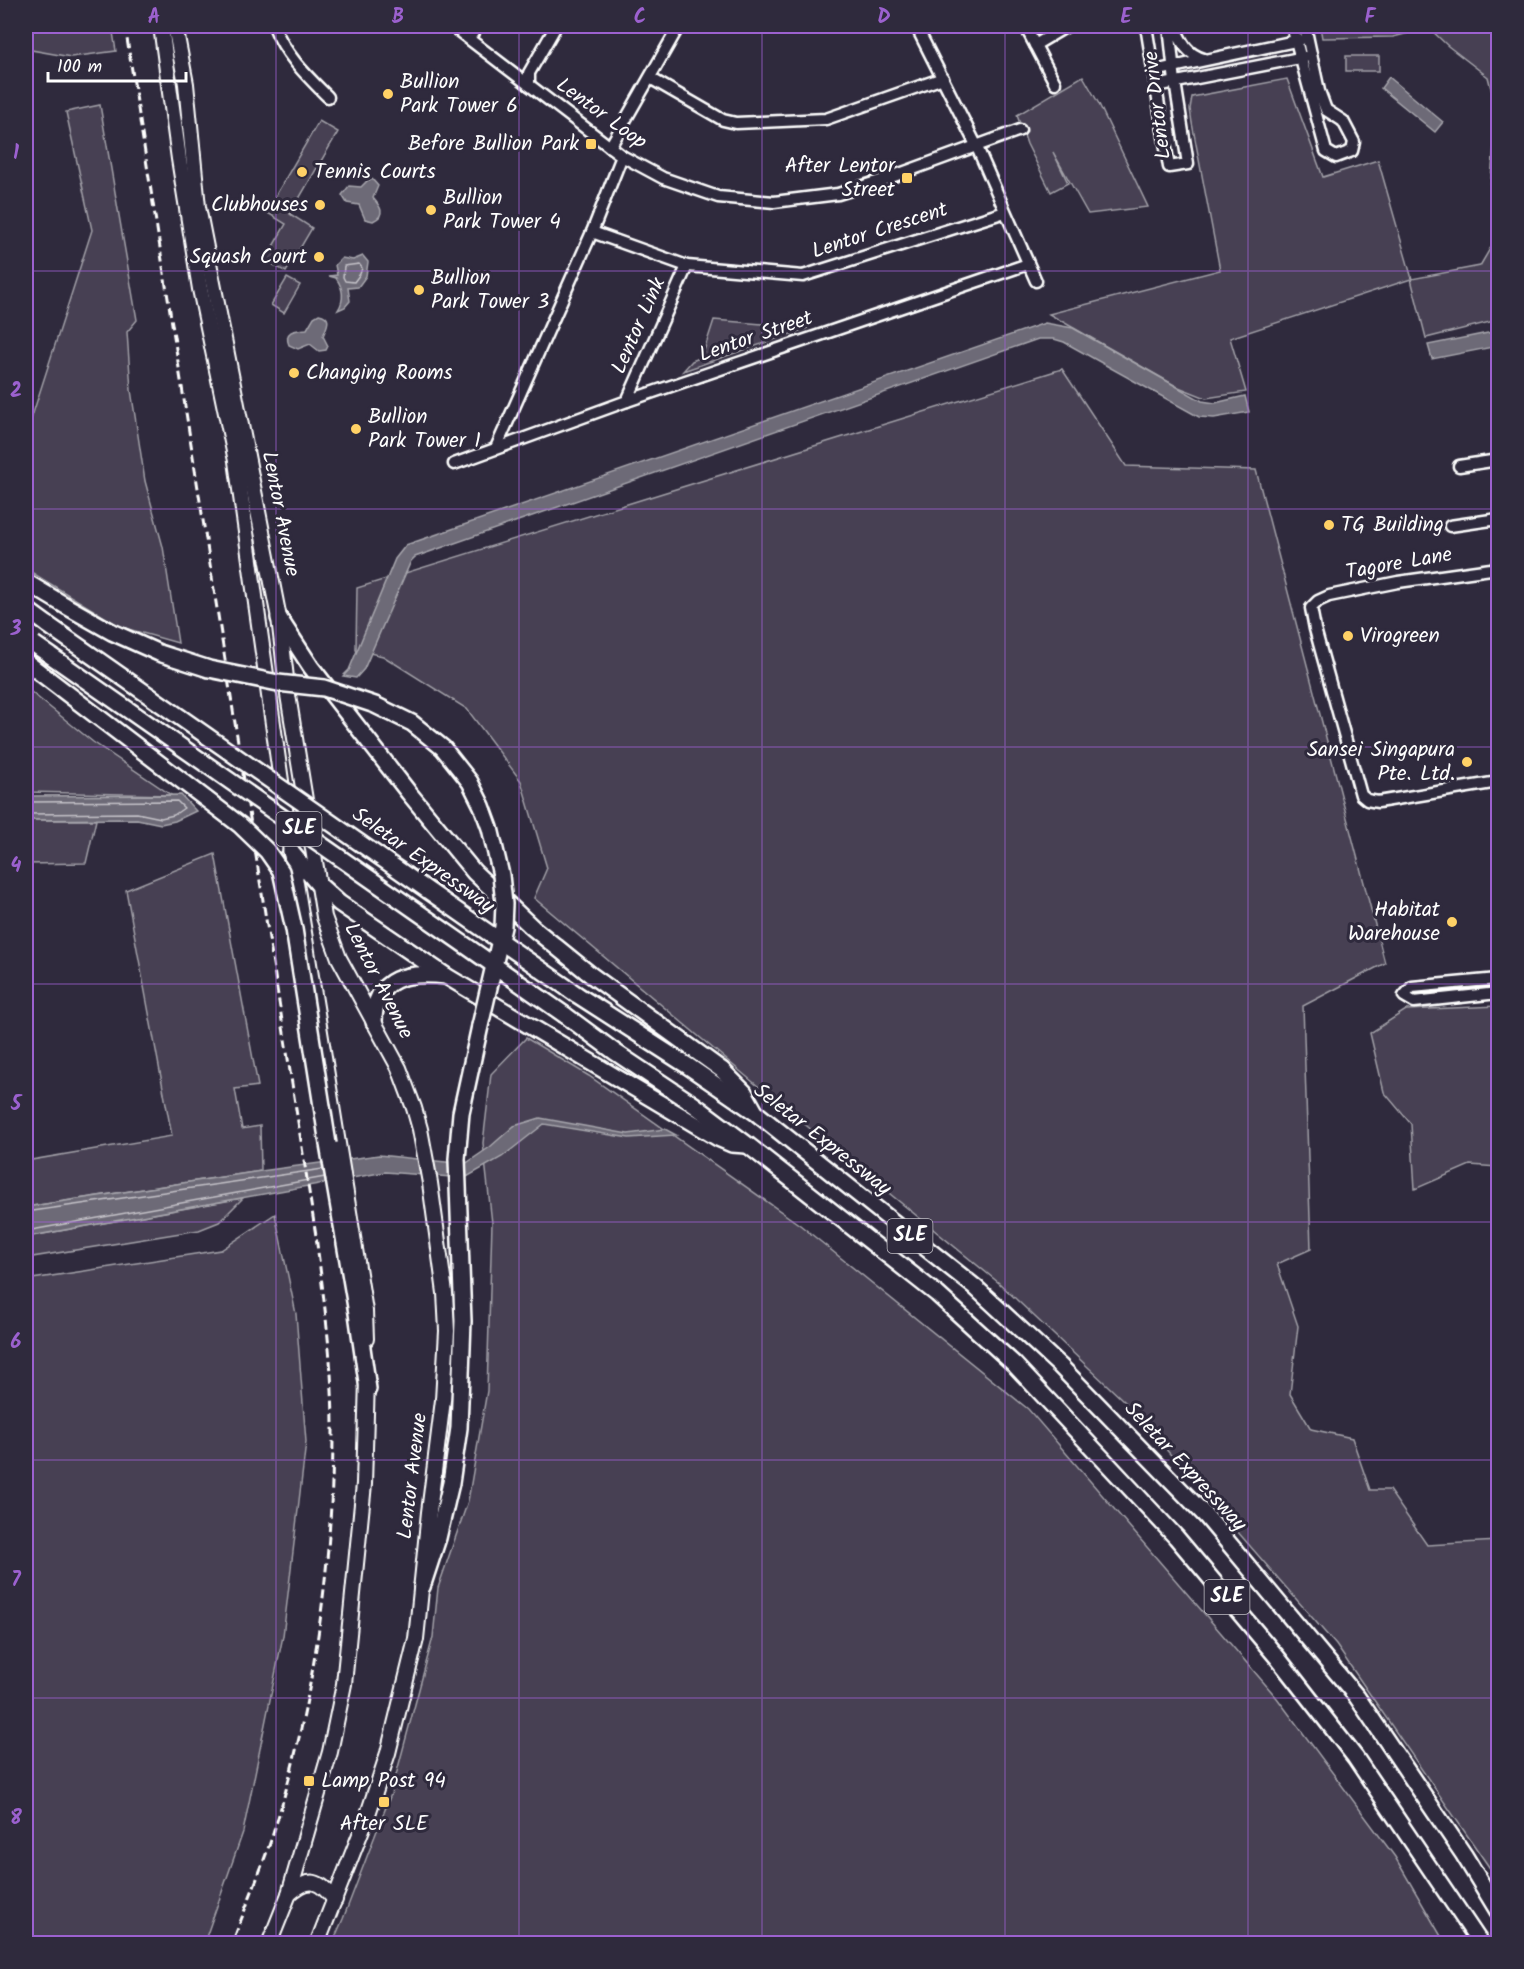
<svg xmlns="http://www.w3.org/2000/svg" width="1524" height="1969" font-family="Kalam,sans-serif">
<rect width="100%" height="100%" fill="#2f2a3d"/>
<filter id="ink" filterUnits="userSpaceOnUse"><feTurbulence type="fractalNoise" baseFrequency=".0167" numOctaves="2"/><feDisplacementMap in="SourceGraphic" scale="12" xChannelSelector="R" yChannelSelector="G"/><feConvolveMatrix kernelMatrix="1 2 1 2 8 2 1 2 1" color-interpolation-filters="sRGB"/></filter>
<g filter="url(#ink)">
<!-- green -->
<g fill="#464152" stroke="#a2a0a8" stroke-width="1.5">
<polygon points="26,26 112,26 116,51 71,57 26,49"/>
<polygon points="1320,26 1498,26 1498,218 1490,190 1497,111 1488,77 1448,46 1429,28 1393,37 1322,38"/>
<rect x="1346" y="56" width="33" height="15"/>
<polygon points="1083,76 1099,104 1148,207 1088,214 1053,152 1068,183 1051,192 1027,144 1017,115"/>
<polygon points="1287,79 1323,177 1378,160 1412,279 1480,266 1498,235 1498,320 1426,338 1411,279 1230,338 1246,392 1206,398 1176,386 1049,314 1220,270 1192,123 1190,109 1192,97"/>
<polygon points="100,105 137,320 127,332 131,390 145,481 163,547 178,643 121,627 26,569 26,435 92,230 66,112"/>
<polygon points="319,121 338,132 290,214 312,228 286,272 265,260 286,224 266,212"/>
<polygon points="287,278 300,285 284,313 271,305"/>
<polygon points="714,320 808,328 683,371 692,361 702,357"/>
<polygon points="1062,369 1126,466 1256,470 1385,963 1303,1006 1311,1249 1277,1264 1298,1326 1290,1394 1311,1429 1352,1438 1370,1490 1389,1490 1427,1545 1498,1541 1498,1880 1336,1645 1124,1401 999,1283 753,1082 534,898 547,868 521,781 467,709 383,656 356,650 357,588"/>
<polygon points="26,688 93,742 171,795 26,792"/>
<polygon points="26,820 96,820 86,863 26,864"/>
<polygon points="215,854 258,1086 235,1089 242,1129 260,1126 261,1171 26,1207 26,1161 172,1136 126,890"/>
<polygon points="1498,1006 1498,1167 1470,1165 1415,1189 1411,1124 1384,1092 1370,1033 1406,1010"/>
<polygon points="526,1038 589,1076 800,1225 1028,1409 1277,1698 1395,1857 1445,1943 332,1944 343,1919 391,1794 433,1637 438,1588 468,1501 487,1391 492,1223 483,1143 491,1074"/>
<polygon points="243,1198 219,1222 199,1230 26,1258 26,1237"/>
<polygon points="275,1214 296,1314 306,1442 283,1636 243,1832 204,1943 26,1943 26,1280 221,1250"/>
</g>
<!-- water -->
<g fill="#6d6a77" stroke="#a7a6ad" stroke-width="1.5">
<polygon points="1389,77 1443,122 1435,132 1381,88"/>
<path d="M372,179L378,186L373,198C380,206 387,215 373,221L365,219L359,205L347,203L342,195L349,186L361,187L368,180Z"/>
<path d="M363,256L368,262L366,276L358,287L348,288L350,301L345,307L338,310C345,299 343,288 336,278L329,276L337,275L335,265L342,258L353,260Z"/>
<path d="M319,314C334,317 326,327 323,336L328,346L326,350L319,351L310,344L298,349L289,345C283,330 296,330 307,329L314,317Z"/>
<polygon points="1045,323 1073,328 1202,401 1215,403 1245,396 1249,412 1214,418 1199,417 1064,342 1054,339 1038,339 415,557 411,561 364,669 356,678 343,676 349,670 395,559 406,545"/>
<polygon points="1498,331 1498,346 1432,359 1428,345"/>
<polygon points="181,795 196,811 175,821 161,824 137,819 26,820 26,796"/>
<polygon points="540,1118 628,1134 665,1129 676,1135 629,1138 544,1124 502,1157 465,1178 385,1172 26,1237 26,1207 261,1171 379,1155 465,1164 490,1147 514,1126"/>
</g>
<g fill="none" stroke-linecap="round" stroke-linejoin="round">
<!-- shore -->
<g stroke="#c5c3c9" stroke-width="1.5">
<polygon points="359,264 362,268 360,274 354,282 345,281 343,277 344,266"/>
<polyline points="26,802 177,801 184,808 174,815 161,818 137,813 26,814"/>
<polyline points="26,1212 323,1169"/>
<polyline points="26,1231 325,1177"/>
</g>
<defs>
<g id="minor">
<path d="M274,26C285,55 307,76 328,97"/>
<polyline points="452,26 622,156 663,178 718,197 774,202 838,194 883,180 1020,130"/>
<polyline points="916,26 976,145 1036,281"/>
<polyline points="1025,26 1055,83"/>
<polyline points="1146,26 1169,167 1188,164 1175,82 1169,26"/>
<path d="M1174,26C1181,41 1186,54 1204,59"/>
<polyline points="1292,26 1326,151 1336,157 1352,151 1354,142 1343,121 1326,110 1319,91 1305,26"/>
<polyline points="469,38 478,26"/>
<polyline points="1035,45 1067,26"/>
<polyline points="1154,71 1300,40"/>
<polyline points="650,78 723,120 736,123 826,119 943,78"/>
<polyline points="529,85 529,73 556,26"/>
<polyline points="1156,86 1305,57"/>
<polyline points="610,147 679,26"/>
<polyline points="592,232 687,266 803,276 1005,212"/>
<polyline points="627,401 687,266"/>
<polyline points="496,448 592,232 622,156"/>
<polyline points="454,464 627,401 1028,264"/>
<polyline points="1459,466 1498,460"/>
<polyline points="1450,526 1498,519"/>
<polyline points="1498,568 1398,582 1329,596 1318,601 1311,608 1315,629 1361,795 1367,800 1378,802 1498,782"/>
<polyline points="1498,979 1412,987 1404,996 1414,1002 1498,993"/>
</g>
<g id="major">
<polyline points="161,26 179,159 200,289 236,461 291,852 365,1311 366,1339"/>
<polyline points="175,26 186,84 198,207 279,618 288,695 324,917 339,958 399,1068 414,1108 420,1129 430,1183 445,1293 447,1331 443,1400 429,1512 416,1639 388,1753 368,1814 317,1944"/>
<path d="M289,1894C310,1876 319,1880 335,1900"/>
<polyline points="269,1944 289,1894 330,1752 344,1684 364,1484 367,1379"/>
</g>
<g id="highway">
<polyline points="26,582 66,606"/>
<polyline points="26,609 48,625"/>
<polyline points="279,618 311,667 409,793 474,872 533,928 591,975 722,1070 744,1092 754,1110"/>
<polyline points="291,852 317,883 339,903 446,976 718,1138 732,1144 746,1145"/>
<polyline points="576,994 688,1066 755,1112 975,1287 1060,1366 1206,1516 1357,1697 1464,1855 1498,1911"/>
<polyline points="565,1015 615,1052 693,1104 749,1146 937,1294 1014,1364 1176,1537 1277,1657 1355,1757 1481,1944"/>
<path d="M374,1022C374,975 409,972 446,976"/>
<polyline points="328,1144 357,1313 368,1389"/>
<polyline points="422,1587 438,1538 451,1483 459,1428 463,1321 457,1159 461,1113 480,1026"/>
</g>
</defs>
<!-- minor casing -->
<use href="#minor" stroke="#fff" stroke-width="15"/>
<!-- major casing -->
<use href="#major" stroke="#fff" stroke-width="18"/>
<!-- highway casing -->
<use href="#highway" stroke="#fff" stroke-width="20"/>
<!-- minor -->
<use href="#minor" stroke="#2f2a3d" stroke-width="10"/>
<!-- major -->
<use href="#major" stroke="#2f2a3d" stroke-width="14"/>
<!-- highway -->
<use href="#highway" stroke="#2f2a3d" stroke-width="15"/>
<!-- rail -->
<path stroke="#fff" stroke-width="3" stroke-dasharray="9 4.5" stroke-linecap="butt" d="M125,26L316,1236C324,1300 333,1365 333,1430C333,1565 313,1709 272,1837C260,1873 245,1908 232,1944"/>
<defs>
<g id="highway-bridge">
<polyline points="66,606 112,632 159,653 209,669 278,683 324,688 375,705 412,723 443,748 470,782 482,806 490,828 501,875 504,904 503,927 480,1026"/>
<polyline points="48,625 576,994"/>
<polyline points="34,644 565,1015"/>
<polyline points="26,662 240,825 267,851 281,871 294,929 328,1144"/>
</g>
</defs>
<!-- highway-bridge casing -->
<use href="#highway-bridge" stroke="#fff" stroke-width="20" stroke-linecap="butt"/>
<!-- highway-bridge -->
<use href="#highway-bridge" stroke="#2f2a3d" stroke-width="15"/>
</g>
</g>
<!-- grid -->
<path fill="none" stroke="#9c61cf" stroke-width="1.5" stroke-opacity="0.55" d="M276,26V1944M519,26V1944M762,26V1944M1005,26V1944M1248,26V1944M26,271H1498M26,509H1498M26,747H1498M26,984H1498M26,1222H1498M26,1460H1498M26,1698H1498"/>
<!-- markers -->
<g fill="#ffd166" stroke="#2f2a3d" stroke-width="2">
<circle cx="388" cy="94" r="6"/>
<rect x="585" y="138" width="12" height="12" rx="3"/>
<circle cx="302" cy="172" r="6"/>
<rect x="901" y="172" width="12" height="12" rx="3"/>
<circle cx="320" cy="205" r="6"/>
<circle cx="431" cy="210" r="6"/>
<circle cx="319" cy="257" r="6"/>
<circle cx="419" cy="290" r="6"/>
<circle cx="294" cy="373" r="6"/>
<circle cx="356" cy="429" r="6"/>
<circle cx="1329" cy="525" r="6"/>
<circle cx="1348" cy="636" r="6"/>
<circle cx="1467" cy="762" r="6"/>
<circle cx="1452" cy="922" r="6"/>
<rect x="303" y="1775" width="12" height="12" rx="3"/>
<rect x="378" y="1796" width="12" height="12" rx="3"/>
</g>
<g text-anchor="middle" dominant-baseline="central" stroke-width="6" stroke-linejoin="round" paint-order="stroke">
<!-- shield labels -->
<g fill="#2f2a3d" stroke="#c1bfc5" stroke-width="1.5">
<rect x="276.5" y="812" width="45" height="34" rx="4.5"/>
<rect x="887.5" y="1219" width="45" height="34" rx="4.5"/>
<rect x="1204.5" y="1580" width="45" height="34" rx="4.5"/>
</g>
<g font-size="20" font-weight="bold" fill="#fff">
<text x="299" y="829">SLE</text>
<text x="910" y="1236">SLE</text>
<text x="1227" y="1597">SLE</text>
</g>
<!-- poi labels -->
<g font-size="21" fill="#fff" stroke="#2f2a3d" text-anchor="start">
<text x="400" y="82">Bullion<tspan x="400" dy="24">Park Tower 6</tspan></text>
<text x="579" y="144" text-anchor="end">Before Bullion Park</text>
<text x="895" y="166" text-anchor="end">After Lentor<tspan x="895" dy="24">Street</tspan></text>
<text x="314" y="172">Tennis Courts</text>
<text x="443" y="198">Bullion<tspan x="443" dy="24">Park Tower 4</tspan></text>
<text x="308" y="205" text-anchor="end">Clubhouses</text>
<text x="307" y="257" text-anchor="end">Squash Court</text>
<text x="431" y="278">Bullion<tspan x="431" dy="24">Park Tower 3</tspan></text>
<text x="306" y="373">Changing Rooms</text>
<text x="368" y="417">Bullion<tspan x="368" dy="24">Park Tower 1</tspan></text>
<text x="1341" y="525">TG Building</text>
<text x="1360" y="636">Virogreen</text>
<text x="1455" y="750" text-anchor="end">Sansei Singapura<tspan x="1455" dy="24">Pte. Ltd.</tspan></text>
<text x="1440" y="910" text-anchor="end">Habitat<tspan x="1440" dy="24">Warehouse</tspan></text>
<text x="321" y="1781">Lamp Post 94</text>
<text x="384" y="1824" text-anchor="middle">After SLE</text>
</g>
<!-- street labels -->
<g font-size="21" fill="#fff" stroke="#2f2a3d">
<text transform="translate(1158 105) rotate(-97)">Lentor Drive</text>
<text transform="translate(601 114) rotate(36)">Lentor Loop</text>
<text transform="translate(880 231) rotate(-18)">Lentor Crescent</text>
<text transform="translate(639 326) rotate(-66)">Lentor Link</text>
<text transform="translate(756 337) rotate(-19)">Lentor Street</text>
<text transform="translate(280 514) rotate(79)">Lentor Avenue</text>
<text transform="translate(1399 564) rotate(-10)">Tagore Lane</text>
<text transform="translate(423 861) rotate(35)">Seletar Expressway</text>
<text transform="translate(378 981) rotate(63)">Lentor Avenue</text>
<text transform="translate(822 1140) rotate(38)">Seletar Expressway</text>
<text transform="translate(1185 1467) rotate(47)">Seletar Expressway</text>
<text transform="translate(413 1476) rotate(-83)">Lentor Avenue</text>
</g>
</g>
<!-- margin -->
<rect width="1524" height="1969" fill="none" stroke="#2f2a3d" stroke-width="66"/>
<!-- scale -->
<path d="M48 72v9h138v-9" fill="none" stroke="#ffffff" stroke-width="3"/>
<text x="57" y="72" font-size="18" fill="#ffffff" stroke="#2f2a3d" stroke-width="4.5" paint-order="stroke">100 m</text>
<rect x="33" y="33" width="1458" height="1903" fill="none" stroke="#9c61cf" stroke-width="2"/>
<g font-size="20" text-anchor="middle" font-weight="bold" fill="#9c61cf">
<text x="154" y="23">A</text>
<text x="398" y="23">B</text>
<text x="640" y="23">C</text>
<text x="884" y="23">D</text>
<text x="1126" y="23">E</text>
<text x="1370" y="23">F</text>
<text x="16" y="159">1</text>
<text x="16" y="397">2</text>
<text x="16" y="635">3</text>
<text x="16" y="872">4</text>
<text x="16" y="1110">5</text>
<text x="16" y="1348">6</text>
<text x="16" y="1586">7</text>
<text x="16" y="1824">8</text>
</g>
</svg>
